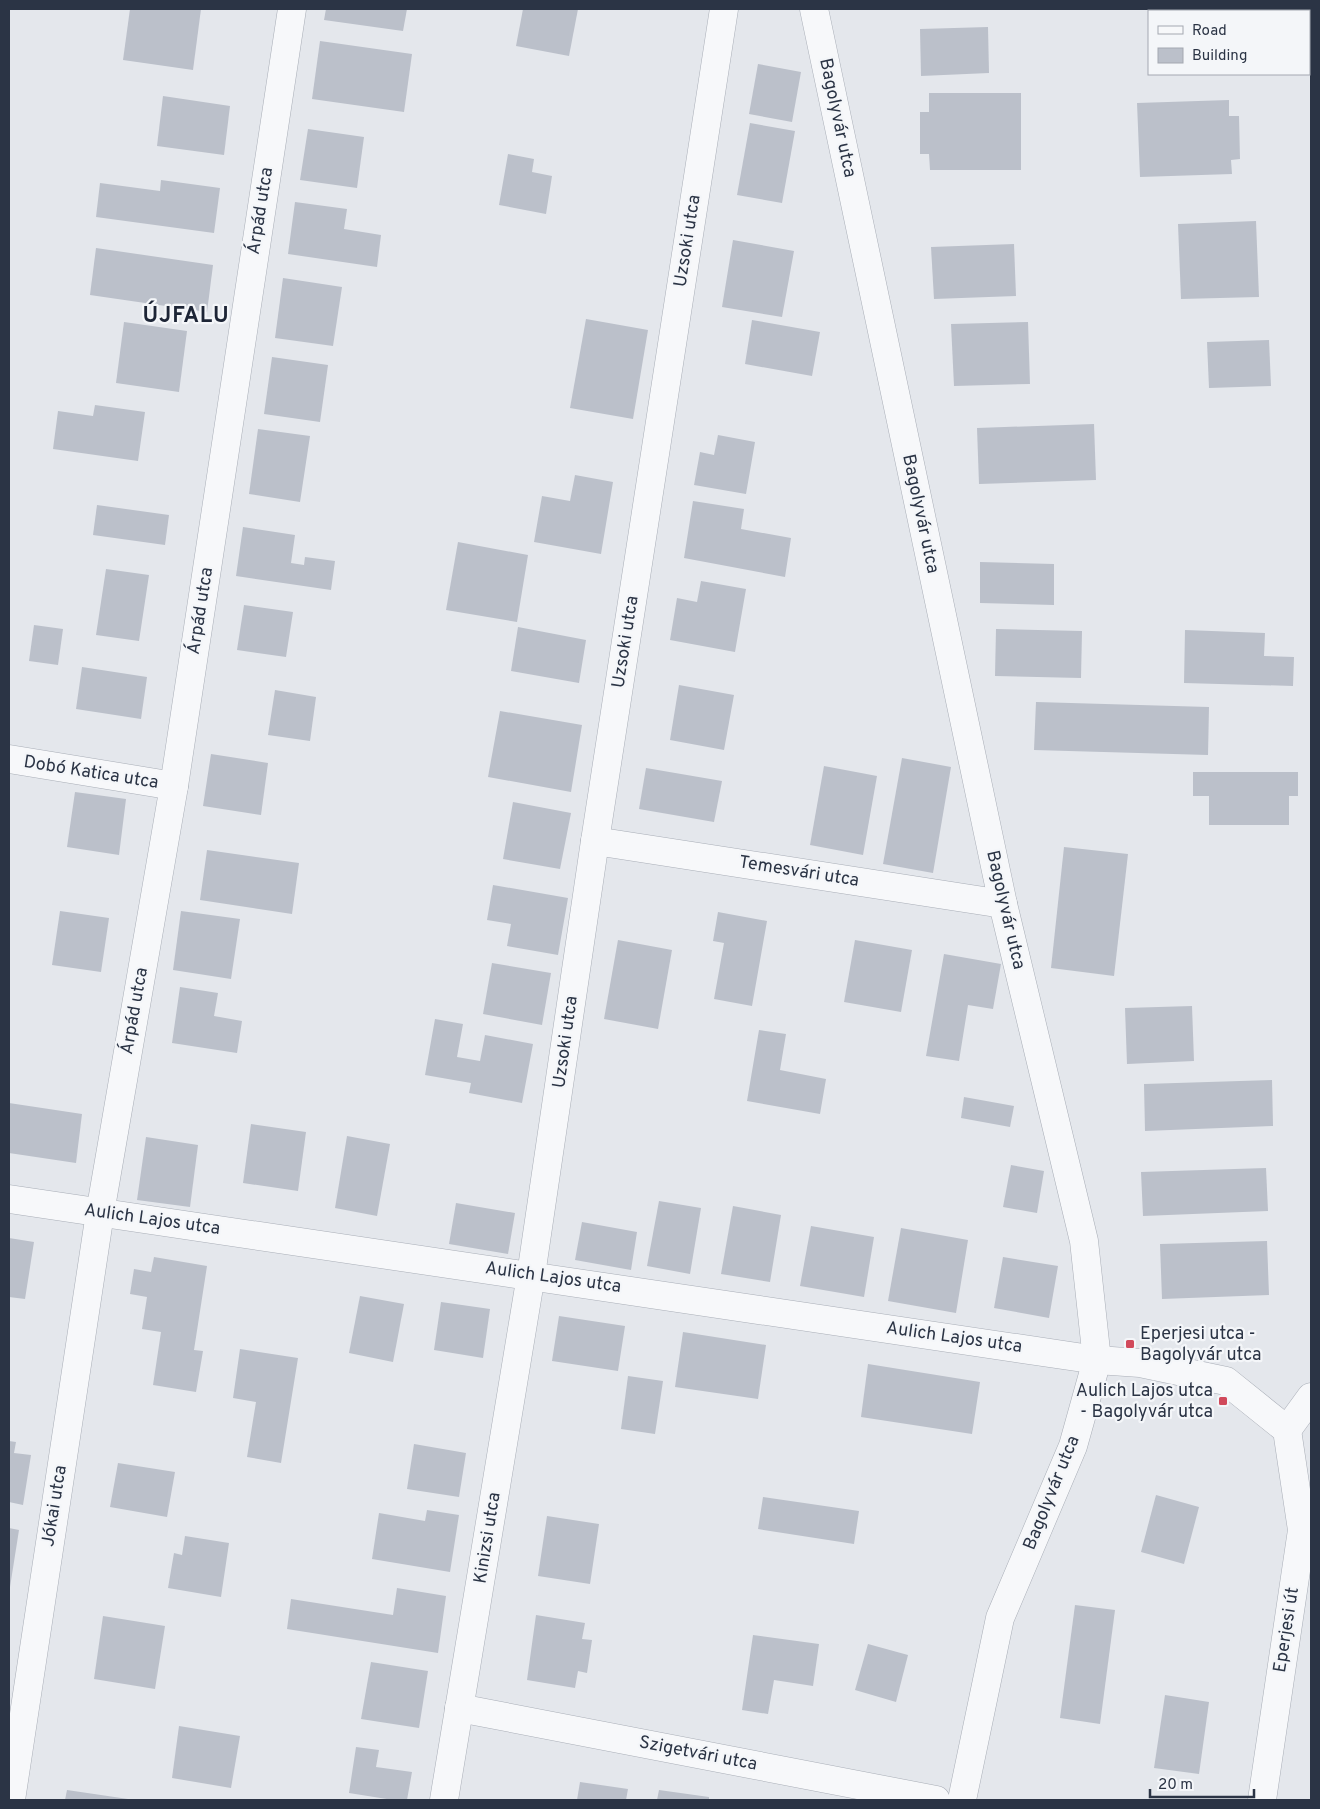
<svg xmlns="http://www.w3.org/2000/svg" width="1320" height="1809" font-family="Overpass,sans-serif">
<rect width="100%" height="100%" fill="#e4e7ec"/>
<!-- building -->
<g fill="#bbc0ca">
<polygon points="130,9 201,9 193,70 123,60"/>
<polygon points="326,9 407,9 403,31 324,20"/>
<polygon points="523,9 578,9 569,56 516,46"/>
<polygon points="988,27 989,73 921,76 920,29"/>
<polygon points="320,41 412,54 404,112 312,99"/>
<polygon points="758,64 801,72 792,122 749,114"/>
<polygon points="929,93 1021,93 1021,170 930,170 929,154 920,154 920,112 929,112"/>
<polygon points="163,96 230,106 224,155 157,146"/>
<polygon points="1229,100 1229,116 1239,116 1240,159 1231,160 1232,174 1140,177 1137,103"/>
<polygon points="750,123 795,131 782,203 737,195"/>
<polygon points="308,129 364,137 357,188 300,180"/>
<polygon points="508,154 534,159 532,172 552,176 546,214 499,205"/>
<polygon points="161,180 220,188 214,233 96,217 100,183 160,191"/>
<polygon points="295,202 347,209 344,229 381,235 377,267 288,254"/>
<polygon points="1256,221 1259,297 1181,299 1178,224"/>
<polygon points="733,240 794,251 782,317 722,307"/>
<polygon points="1014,244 1016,296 934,299 931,247"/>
<polygon points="96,248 213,265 207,312 90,295"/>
<polygon points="283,278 342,287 333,346 275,338"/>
<polygon points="586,319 648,330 633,419 570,408"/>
<polygon points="752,320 820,332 812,376 745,364"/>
<polygon points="124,322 187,331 179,392 116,383"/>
<polygon points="1028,322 1030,384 954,386 951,324"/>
<polygon points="1269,340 1271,386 1209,388 1207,342"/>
<polygon points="272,357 328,365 320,422 264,414"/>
<polygon points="95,405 145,412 138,461 53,449 58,411 93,416"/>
<polygon points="1094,424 1096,480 979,484 977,428"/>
<polygon points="258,429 310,436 300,502 249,494"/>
<polygon points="718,435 755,442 746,494 694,485 700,452 714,455"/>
<polygon points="575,475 613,482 601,554 534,542 542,496 570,501"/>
<polygon points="693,501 744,509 741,529 791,538 785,577 684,558"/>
<polygon points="97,505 169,515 165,545 93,535"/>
<polygon points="243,527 295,535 291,563 304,565 305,557 335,561 331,590 236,576"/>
<polygon points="458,542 528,555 517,622 446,610"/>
<polygon points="980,562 1054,564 1054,605 980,603"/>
<polygon points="106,569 149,575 139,641 96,635"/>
<polygon points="701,581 746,589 735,652 670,640 677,598 697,602"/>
<polygon points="244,605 293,612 286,657 237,650"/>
<polygon points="34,625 63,629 58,665 29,661"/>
<polygon points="518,627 586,640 579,683 511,671"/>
<polygon points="996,629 1082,631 1081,678 995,676"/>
<polygon points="1185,630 1265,633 1264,656 1294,657 1293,686 1184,683"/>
<polygon points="82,667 147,677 141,719 76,709"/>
<polygon points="679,685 734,695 724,750 670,740"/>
<polygon points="275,690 316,697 310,741 268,735"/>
<polygon points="1036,702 1209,707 1208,755 1034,750"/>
<polygon points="500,711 582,725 571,792 488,777"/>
<polygon points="211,754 268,763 261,815 203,806"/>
<polygon points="902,758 951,767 933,873 883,864"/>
<polygon points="824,766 877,776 863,855 810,845"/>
<polygon points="646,768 722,781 714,822 639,809"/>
<polygon points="1193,772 1298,772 1298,796 1289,796 1289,825 1209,825 1209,796 1193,796"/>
<polygon points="75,792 126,799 119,855 67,847"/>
<polygon points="513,802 571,813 560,869 503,859"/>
<polygon points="1064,847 1128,854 1114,976 1051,968"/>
<polygon points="207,850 299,863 292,914 200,900"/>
<polygon points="493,885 568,898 558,955 507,946 511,924 487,920"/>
<polygon points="60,911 109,918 101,972 52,965"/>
<polygon points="181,911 240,919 231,979 173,970"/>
<polygon points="718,912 767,921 752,1006 714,999 724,943 713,941"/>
<polygon points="618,940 672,950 658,1029 604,1019"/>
<polygon points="855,940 912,950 901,1012 844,1002"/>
<polygon points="944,954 1001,964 993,1009 968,1005 959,1061 926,1056"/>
<polygon points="492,963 551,973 542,1025 483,1014"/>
<polygon points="180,987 218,993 214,1016 242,1021 237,1053 172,1043"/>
<polygon points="1192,1006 1194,1061 1127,1064 1125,1008"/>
<polygon points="435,1019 463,1024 457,1057 480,1061 485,1035 533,1044 522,1103 469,1093 471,1083 425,1075"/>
<polygon points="759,1030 786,1034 780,1070 826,1079 820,1114 747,1101"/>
<polygon points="1272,1080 1273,1126 1145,1131 1144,1084"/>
<polygon points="964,1097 1014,1106 1010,1127 961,1118"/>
<polygon points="9,1103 82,1114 76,1163 9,1153"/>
<polygon points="251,1124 306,1132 298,1191 243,1183"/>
<polygon points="347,1136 390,1144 377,1216 335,1208"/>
<polygon points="146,1137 198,1145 190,1207 137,1200"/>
<polygon points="1011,1165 1044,1171 1037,1213 1003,1207"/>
<polygon points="1266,1168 1268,1211 1143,1216 1141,1172"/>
<polygon points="659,1201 701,1208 690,1274 647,1266"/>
<polygon points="456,1203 515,1213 508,1254 449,1244"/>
<polygon points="733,1206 781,1215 770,1282 721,1274"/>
<polygon points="582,1222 637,1232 631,1270 575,1260"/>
<polygon points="811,1226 874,1237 864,1297 800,1286"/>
<polygon points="901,1228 968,1240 956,1313 888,1301"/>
<polygon points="9,1238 34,1242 25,1299 9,1297"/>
<polygon points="1267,1241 1269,1295 1162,1299 1160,1244"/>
<polygon points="154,1257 207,1266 194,1350 203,1351 196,1392 153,1385 161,1332 142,1329 147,1297 130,1294 134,1269 151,1272"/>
<polygon points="1003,1257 1058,1266 1049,1318 994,1308"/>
<polygon points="360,1296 404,1304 393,1362 349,1353"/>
<polygon points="441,1302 490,1309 483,1358 434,1350"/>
<polygon points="559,1316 625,1326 618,1371 552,1361"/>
<polygon points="683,1332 766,1345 758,1399 675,1387"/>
<polygon points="240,1349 298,1358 281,1463 247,1457 256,1402 233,1398"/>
<polygon points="868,1364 980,1382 972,1434 861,1417"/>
<polygon points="628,1376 663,1381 655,1434 621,1429"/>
<polygon points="9,1441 16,1442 14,1453 31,1455 23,1505 9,1502"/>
<polygon points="414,1444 466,1453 459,1497 407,1489"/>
<polygon points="118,1463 175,1472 167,1517 110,1507"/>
<polygon points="1156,1495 1199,1507 1184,1564 1141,1552"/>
<polygon points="763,1497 859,1511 854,1544 758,1529"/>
<polygon points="427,1510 459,1515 450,1572 372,1559 379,1513 425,1521"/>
<polygon points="547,1516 599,1524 590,1584 538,1576"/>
<polygon points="9,1528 19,1530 10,1587 9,1586"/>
<polygon points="185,1536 229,1543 221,1597 168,1588 174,1553 182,1555"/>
<polygon points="397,1588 446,1596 438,1653 287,1629 291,1599 393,1615"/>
<polygon points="1075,1605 1115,1610 1100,1724 1060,1718"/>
<polygon points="536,1615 585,1623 582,1639 592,1640 587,1673 578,1671 575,1688 527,1680"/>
<polygon points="103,1616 165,1626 155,1689 94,1679"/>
<polygon points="753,1635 819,1644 813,1686 774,1680 768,1714 742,1710"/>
<polygon points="868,1644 908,1655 896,1702 855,1690"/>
<polygon points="371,1662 428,1671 419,1728 361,1719"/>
<polygon points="1165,1695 1209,1702 1199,1774 1154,1768"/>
<polygon points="179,1726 240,1736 231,1788 172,1778"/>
<polygon points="356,1747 379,1750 376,1767 412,1772 407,1800 393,1800 349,1793"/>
<polygon points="580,1782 628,1789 626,1800 577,1800"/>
<polygon points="67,1790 128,1799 128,1800 65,1800"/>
<polygon points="659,1790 709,1797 709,1800 657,1800"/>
</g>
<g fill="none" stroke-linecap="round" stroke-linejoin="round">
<defs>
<g id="minor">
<polyline points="814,9 1003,904 1084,1241 1097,1360 1073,1446 1000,1618 962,1800"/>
<polyline points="9,759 174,786"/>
<polyline points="595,841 1003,904"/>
<polyline points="9,1199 1097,1360 1140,1363 1226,1381 1287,1430 1302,1530 1262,1800"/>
<polyline points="1287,1430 1311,1397"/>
<polyline points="459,1708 936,1800"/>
<polyline points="11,1800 100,1213 174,786 292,9"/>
<polyline points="444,1800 531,1275 595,841 724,9"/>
</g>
</defs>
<!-- minor casing -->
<use href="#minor" stroke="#a9aeb7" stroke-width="29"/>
<!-- minor -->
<use href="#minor" stroke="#f7f8fa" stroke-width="28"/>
</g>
<!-- markers -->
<g fill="#d1495b" stroke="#f4f6f9" stroke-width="2">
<rect x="1125" y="1339" width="10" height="10" rx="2.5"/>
<rect x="1218" y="1396" width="10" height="10" rx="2.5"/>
</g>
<g text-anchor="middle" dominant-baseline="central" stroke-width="4.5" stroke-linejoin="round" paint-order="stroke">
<!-- street labels -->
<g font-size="18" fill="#2b3445" stroke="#f4f6f9">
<text transform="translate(837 118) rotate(78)">Bagolyvár utca</text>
<text transform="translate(261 211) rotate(-81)">Árpád utca</text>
<text transform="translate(688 241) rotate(-81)">Uzsoki utca</text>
<text transform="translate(920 514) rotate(78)">Bagolyvár utca</text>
<text transform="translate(201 611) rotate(-81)">Árpád utca</text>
<text transform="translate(626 642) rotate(-81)">Uzsoki utca</text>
<text transform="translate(91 773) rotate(9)">Dobó Katica utca</text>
<text transform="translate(799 872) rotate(9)">Temesvári utca</text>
<text transform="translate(1005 910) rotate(77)">Bagolyvár utca</text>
<text transform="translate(135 1011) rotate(-80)">Árpád utca</text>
<text transform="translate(566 1042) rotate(-82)">Uzsoki utca</text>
<text transform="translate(152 1220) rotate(8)">Aulich Lajos utca</text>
<text transform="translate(553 1278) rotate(8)">Aulich Lajos utca</text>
<text transform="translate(954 1338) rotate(8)">Aulich Lajos utca</text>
<text transform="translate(1052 1493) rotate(-68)">Bagolyvár utca</text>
<text transform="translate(55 1506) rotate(-81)">Jókai utca</text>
<text transform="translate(488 1538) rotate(-81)">Kinizsi utca</text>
<text transform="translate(1287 1630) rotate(-81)">Eperjesi út</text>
<text transform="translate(698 1754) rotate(11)">Szigetvári utca</text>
</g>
<!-- poi labels -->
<g font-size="18" fill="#2b3445" stroke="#f4f6f9" text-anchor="start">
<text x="1140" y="1334">Eperjesi utca -<tspan x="1140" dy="21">Bagolyvár utca</tspan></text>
<text x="1213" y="1391" text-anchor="end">Aulich Lajos utca<tspan x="1213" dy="21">- Bagolyvár utca</tspan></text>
</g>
<!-- district labels -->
<g font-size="22" font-weight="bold" letter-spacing="1" fill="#1d2536" stroke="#f4f6f9">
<text x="186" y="316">ÚJFALU</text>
</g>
</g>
<!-- border -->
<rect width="1320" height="1809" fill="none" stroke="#2b3445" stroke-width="20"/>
<!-- legend -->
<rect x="1148" y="10" width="162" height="65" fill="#f4f6f9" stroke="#a4a8b1"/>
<rect x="1158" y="26" width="25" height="8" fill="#f7f8fa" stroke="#a4a8b1"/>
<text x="1192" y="35" font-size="15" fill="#2b3445">Road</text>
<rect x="1158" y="48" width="25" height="15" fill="#bbc0ca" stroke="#a4a8b1"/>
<text x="1192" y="60" font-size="15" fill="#2b3445">Building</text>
<!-- scale -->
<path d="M1150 1789v8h104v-8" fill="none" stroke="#2b3445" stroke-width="2.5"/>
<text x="1158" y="1789" font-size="15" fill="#2b3445" stroke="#f4f6f9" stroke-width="4" paint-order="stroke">20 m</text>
</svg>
